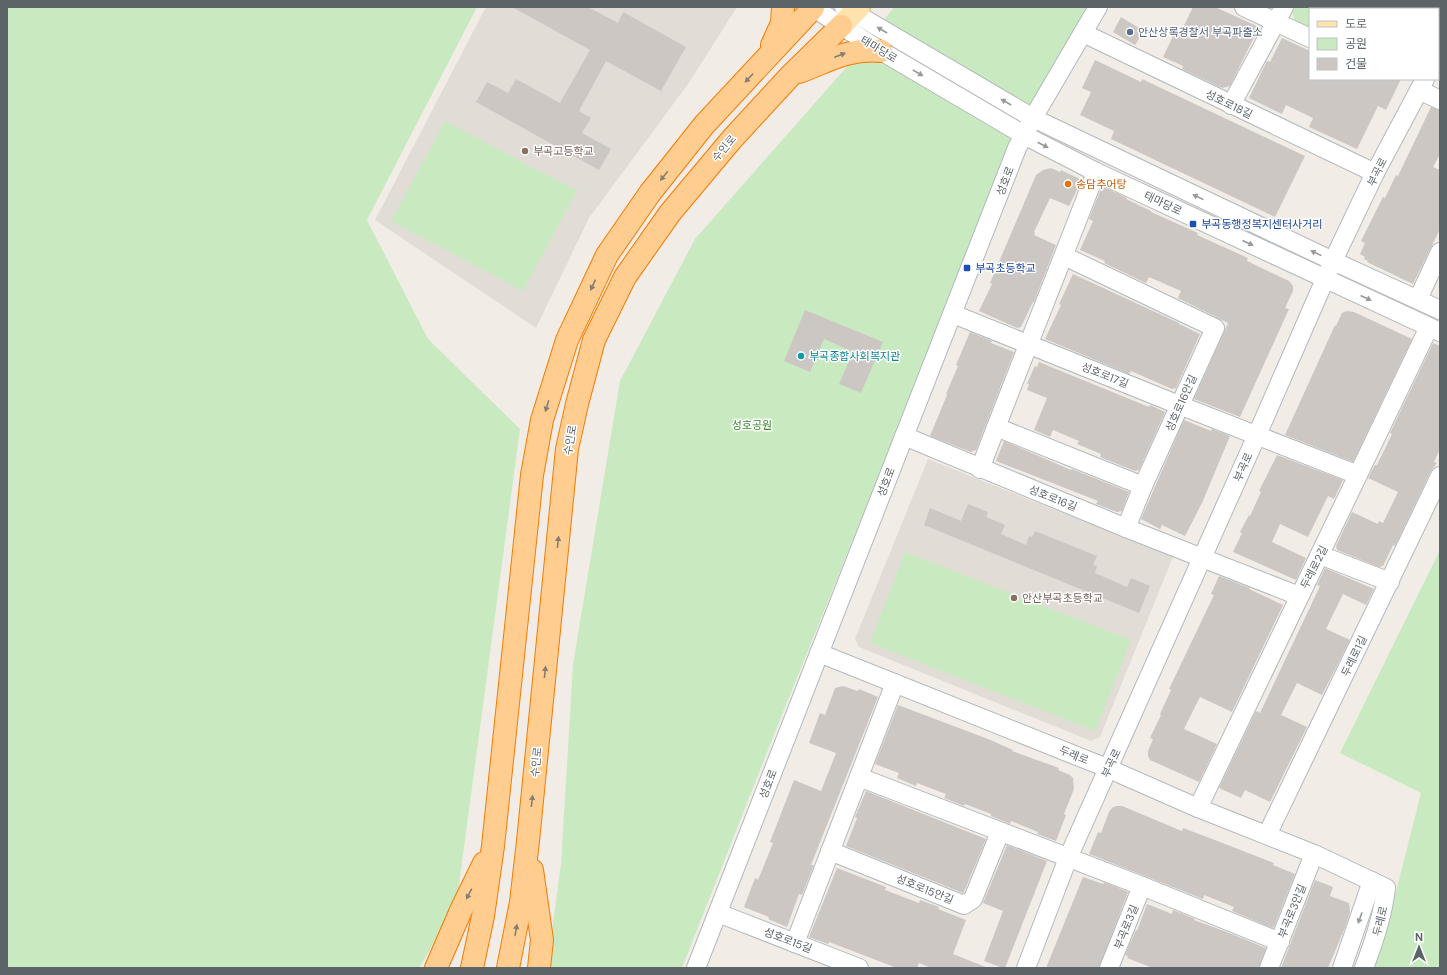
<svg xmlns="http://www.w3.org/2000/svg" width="1447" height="975" font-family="'DM Sans','Noto Sans KR',sans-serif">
<rect width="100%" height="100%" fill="#f1ece6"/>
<!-- education -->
<g fill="#e1dcd5">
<polygon points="486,7 737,7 688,84 589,218 536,328 375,220"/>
<polygon points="928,459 1173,557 1100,737 1091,741 859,647 855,639"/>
</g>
<!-- green -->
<g fill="#c9eac1">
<polygon points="7,7 477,7 367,220 428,339 520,429 456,907 419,968 7,968"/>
<polygon points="894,7 1092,7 1012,147 775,732 682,968 547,968 561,864 573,664 620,381 695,239 851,62"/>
<polygon points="1295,7 1359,7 1358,9 1310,9 1310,29 1295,21 1292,12"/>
<polygon points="445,121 577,191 523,291 391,221"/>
<polygon points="1440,550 1440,968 1369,968 1397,888 1421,793 1340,753"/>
<polygon points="905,552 1131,640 1095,731 870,643"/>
</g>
<!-- building -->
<g fill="#ccc7c3">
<polygon points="512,7 588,7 618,23 623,12 686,47 661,91 606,61 579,111 591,118 582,133 611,149 599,170 476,102 487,82 508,93 516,79 560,103 590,50"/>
<polygon points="1193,7 1215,7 1259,27 1230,86 1222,88 1182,69 1183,66 1163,57 1176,30 1181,32"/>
<polygon points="1121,17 1144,31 1135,45 1113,32"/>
<polygon points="1282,38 1310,51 1310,79 1401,79 1386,110 1378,106 1357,149 1309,127 1313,118 1286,105 1282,114 1249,98 1267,61 1270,62"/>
<polygon points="1095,60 1141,82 1142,79 1305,156 1275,217 1111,139 1114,131 1080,115 1091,92 1082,88"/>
<polygon points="1431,107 1440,110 1440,154 1433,167 1440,170 1440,229 1413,284 1367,262 1368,261 1364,259 1365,257 1360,254 1365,243 1361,241 1383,197 1385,198 1396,175 1398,176"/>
<polygon points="1051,168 1060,172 1061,170 1082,180 1069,206 1050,198 1034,232 1035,233 1034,235 1056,245 1034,302 1033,302 1021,327 1017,328 979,311 992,284 990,283 1036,175 1043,170"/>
<polygon points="1102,186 1127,198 1126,199 1151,211 1151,212 1198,233 1197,235 1248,258 1247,261 1289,281 1293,286 1293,291 1285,308 1289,309 1240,417 1194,399 1228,323 1178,298 1181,291 1149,277 1146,283 1104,263 1105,261 1080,250 1093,221 1089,219"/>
<polygon points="1073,274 1179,323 1179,324 1200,334 1176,388 1172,389 1131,371 1129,374 1045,339 1061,305 1059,304"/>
<polygon points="805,310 883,342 861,393 839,384 853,352 824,339 810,372 784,361"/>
<polygon points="1347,311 1354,312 1412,339 1353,462 1285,435 1335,325 1336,326 1342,313"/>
<polygon points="970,332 992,341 991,343 1014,352 976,450 971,452 930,436 947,395 946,394 958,366 956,365"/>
<polygon points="1433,343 1440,346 1440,449 1434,462 1437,463 1431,471 1395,546 1393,545 1383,566 1379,567 1337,550 1336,546 1352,512 1378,524 1379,521 1383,523 1398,492 1368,478 1375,465 1377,465 1392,434 1390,433"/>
<polygon points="1039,362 1149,407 1150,405 1165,412 1139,470 1135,471 1100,457 1101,454 1077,444 1079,441 1053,430 1050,437 1034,430 1047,398 1027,390 1029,384 1027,384 1033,370 1035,366 1037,367"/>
<polygon points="1184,420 1211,431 1212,429 1230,436 1202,503 1185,536 1162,525 1160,529 1141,519"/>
<polygon points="1004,441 1071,470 1072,469 1129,492 1122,511 1117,512 1096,504 1098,501 996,461"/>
<polygon points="1277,455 1343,480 1334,499 1328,496 1308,537 1280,524 1272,542 1306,558 1296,580 1233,552 1242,533 1240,532 1249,515 1250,516 1261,492 1259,491"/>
<polygon points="968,504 988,512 986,517 1005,525 1001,534 1026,545 1029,536 1032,537 1035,531 1097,556 1093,565 1097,566 1095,573 1127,587 1131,578 1150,586 1139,613 924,525 930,508 961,521"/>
<polygon points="1325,568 1374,589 1366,605 1343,594 1326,629 1350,640 1322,695 1297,683 1281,715 1307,727 1270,802 1245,790 1241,798 1219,788 1256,711 1260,713 1320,586 1317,585"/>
<polygon points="1219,576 1247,587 1250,588 1249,589 1283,605 1232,712 1200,697 1184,729 1217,744 1199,782 1150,760 1148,756 1148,751 1153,739 1150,738 1161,715 1160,714 1171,690 1169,689 1214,595 1211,594"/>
<polygon points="843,686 858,691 859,689 878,697 811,865 814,865 802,895 799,894 787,927 768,919 769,917 744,907 755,878 758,880 773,843 770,842 794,780 821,791 836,753 809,743 820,713 825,715 835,688"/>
<polygon points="898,705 988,739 1013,750 1012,751 1059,768 1058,770 1070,775 1073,778 1074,789 1064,814 1066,815 1056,841 1037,834 1038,832 1011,821 1010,824 991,816 991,814 965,804 964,806 944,798 946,794 917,783 916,786 897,778 899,773 875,764"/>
<polygon points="866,791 986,839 964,892 963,893 846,846 857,818 855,817"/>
<polygon points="1116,806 1122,806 1182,831 1183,828 1207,837 1274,863 1273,865 1295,874 1274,927 1272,928 1232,911 1234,907 1204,895 1203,899 1089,854 1098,832 1101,833 1109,812 1112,808"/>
<polygon points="1007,845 1047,861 1005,968 1003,968 984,961 1003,911 983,903"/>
<polygon points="837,868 886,887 885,890 919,903 920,900 939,907 938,909 966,920 953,954 988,968 931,968 919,963 917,968 897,968 829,942 828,944 809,937"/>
<polygon points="1083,877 1103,884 1104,882 1128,892 1099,968 1046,968"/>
<polygon points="1315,880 1333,887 1330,896 1349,903 1350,912 1346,925 1328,968 1281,968"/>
<polygon points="1147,904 1172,914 1173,910 1195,919 1194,920 1224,931 1266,948 1259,968 1153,968 1127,958 1128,956 1125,955 1136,930 1137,931"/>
</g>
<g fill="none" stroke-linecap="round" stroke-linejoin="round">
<defs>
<g id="minor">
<polyline points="812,7 881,51 1024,135 1096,172 1440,332"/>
<polyline points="844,7 1033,118 1333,261 1440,310"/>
<polyline points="1244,7 1310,38"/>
<polyline points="1366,9 1368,7"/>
<polyline points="1083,33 1375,173"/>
<polyline points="1438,53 1440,49"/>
<polyline points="1419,90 1440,100"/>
<polyline points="1231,105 1284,7"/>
<polyline points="1418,299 1440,252"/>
<polyline points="953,314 1179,405 1358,475"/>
<polyline points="996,427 1143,486 1215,328 1064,256"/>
<polyline points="904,436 1126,528 1299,596"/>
<path d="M980,469C1018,369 1058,271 1096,172"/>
<polyline points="1126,528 1143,486"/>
<polyline points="1320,555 1390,582"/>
<path d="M819,653L1107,768L1198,808L1314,854L1386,888C1383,916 1374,942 1364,968"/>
<polyline points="859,777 1142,886 1280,942"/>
<polyline points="1198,808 1429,327"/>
<polyline points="1267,835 1440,476"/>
<polyline points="830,851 964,905 973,899 1000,832"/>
<polyline points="718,913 859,968"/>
<polyline points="795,943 895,683"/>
<polyline points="696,968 1017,148 1033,118 1098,7"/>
<polyline points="1026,968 1068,858 1257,435 1333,261 1375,173 1425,79"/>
<polyline points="1109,968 1142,886"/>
<polyline points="1269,968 1314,854"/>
<polyline points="1342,968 1372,881"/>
</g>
<polyline id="major" points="841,26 859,7"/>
<g id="highway">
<polyline points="772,45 782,23 783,7"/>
<path d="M799,72C829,61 848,48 881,51"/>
<polyline points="532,870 542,940 539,968"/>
<polyline points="436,968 462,908 484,863"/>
<polyline points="472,968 483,916 493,846 532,475 542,420 567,340 607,255 650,193 704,125 813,8"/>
<polyline points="508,968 521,902 528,841 567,449 577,404 594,340 625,277 670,213 732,139 791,75 841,26"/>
</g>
</defs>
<!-- minor casing -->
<use href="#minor" stroke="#b3b8bc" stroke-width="20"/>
<!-- major casing -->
<use href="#major" stroke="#fdac52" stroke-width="24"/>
<!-- highway casing -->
<use href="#highway" stroke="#f77a00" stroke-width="24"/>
<!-- minor -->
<use href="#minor" stroke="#fff" stroke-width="18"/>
<!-- major -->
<use href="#major" stroke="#ffe2ad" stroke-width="22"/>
<!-- highway -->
<use href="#highway" stroke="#ffcd8f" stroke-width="22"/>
</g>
<!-- one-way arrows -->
<defs><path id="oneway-solid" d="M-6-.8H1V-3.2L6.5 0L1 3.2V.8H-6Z"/></defs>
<g fill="#969a9d">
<use href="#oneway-solid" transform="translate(882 30) rotate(-150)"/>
<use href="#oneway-solid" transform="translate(918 73) rotate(30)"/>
<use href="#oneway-solid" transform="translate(1006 102) rotate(-150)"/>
<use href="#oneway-solid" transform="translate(1043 145) rotate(27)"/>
<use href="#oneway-solid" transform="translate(1198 197) rotate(-154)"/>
<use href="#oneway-solid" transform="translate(1248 243) rotate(25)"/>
<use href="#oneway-solid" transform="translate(1316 253) rotate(-154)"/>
<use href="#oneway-solid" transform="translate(1366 298) rotate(25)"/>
<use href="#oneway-solid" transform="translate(1360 918) rotate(110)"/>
</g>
<g fill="#867e72">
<use href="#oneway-solid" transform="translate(840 55) rotate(-21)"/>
<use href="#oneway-solid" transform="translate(749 78) rotate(133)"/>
<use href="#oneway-solid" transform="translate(664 176) rotate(129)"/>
<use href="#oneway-solid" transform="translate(593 285) rotate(115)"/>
<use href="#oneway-solid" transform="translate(547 406) rotate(107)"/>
<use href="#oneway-solid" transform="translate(558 542) rotate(-84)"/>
<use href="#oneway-solid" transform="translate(545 672) rotate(-84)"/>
<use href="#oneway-solid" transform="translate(532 801) rotate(-84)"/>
<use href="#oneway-solid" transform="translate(469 894) rotate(117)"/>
<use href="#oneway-solid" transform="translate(516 930) rotate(-80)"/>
</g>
<!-- markers -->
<circle fill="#5c6f8a" stroke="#fff" stroke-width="1.5" cx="1130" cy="32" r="4"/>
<g fill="#8d6e63" stroke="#fff" stroke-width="1.5">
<circle cx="525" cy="151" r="4"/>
<circle cx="1014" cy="598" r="4"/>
</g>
<circle fill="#e8710a" stroke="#fff" stroke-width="1.5" cx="1068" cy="184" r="4"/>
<g fill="#1a4fb4" stroke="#fff" stroke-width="1.5">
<rect x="1189" y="220" width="8" height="8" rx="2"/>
<rect x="963" y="264" width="8" height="8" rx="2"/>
</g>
<circle fill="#0f9aa8" stroke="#fff" stroke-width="1.5" cx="801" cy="356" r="4"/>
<g text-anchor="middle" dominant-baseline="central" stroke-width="3" stroke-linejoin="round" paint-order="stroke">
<!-- service labels -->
<g font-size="11" fill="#4e5e75" stroke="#fff" text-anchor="start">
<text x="1138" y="32">안산상록경찰서 부곡파출소</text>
</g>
<!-- street labels -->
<g font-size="11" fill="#5d6468" stroke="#fff">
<text transform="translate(879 49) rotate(31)">태마당로</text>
<text transform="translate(1229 104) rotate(26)">성호로18길</text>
<text transform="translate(724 148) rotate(-50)">수인로</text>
<text transform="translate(1377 172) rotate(-63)">부곡로</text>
<text transform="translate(1005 181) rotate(-69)">성호로</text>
<text transform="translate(1163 203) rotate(25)">태마당로</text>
<text transform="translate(1105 375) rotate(22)">성호로17길</text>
<text transform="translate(1181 403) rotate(-66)">성호로16안길</text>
<text transform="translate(570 440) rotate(-80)">수인로</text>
<text transform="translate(1243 467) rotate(-66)">부곡로</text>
<text transform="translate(886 482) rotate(-69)">성호로</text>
<text transform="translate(1053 498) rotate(22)">성호로16길</text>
<text transform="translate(1314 567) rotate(-63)">두레로2길</text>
<text transform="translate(1354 656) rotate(-64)">두레로1길</text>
<text transform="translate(1074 755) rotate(22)">두레로</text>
<text transform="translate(536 762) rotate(-84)">수인로</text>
<text transform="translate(1111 763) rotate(-64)">부곡로</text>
<text transform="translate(768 784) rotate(-69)">성호로</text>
<text transform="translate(925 889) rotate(22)">성호로15안길</text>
<text transform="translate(1292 911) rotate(-68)">부곡로3안길</text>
<text transform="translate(1380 921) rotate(-76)">두레로</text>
<text transform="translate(1126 927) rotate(-68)">부곡로3길</text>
<text transform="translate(788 940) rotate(21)">성호로15길</text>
</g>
<!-- education labels -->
<g font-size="11" fill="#785e54" stroke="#fff" text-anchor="start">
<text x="533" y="151">부곡고등학교</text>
<text x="1022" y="598">안산부곡초등학교</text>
</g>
<!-- food labels -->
<g font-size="11" fill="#c56008" stroke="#fff" text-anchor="start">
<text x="1076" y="184">송담추어탕</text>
</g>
<!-- transit labels -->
<g font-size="11" fill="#164399" stroke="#fff" text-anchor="start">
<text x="1201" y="224">부곡동행정복지센터사거리</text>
<text x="975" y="268">부곡초등학교</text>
</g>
<!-- culture labels -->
<g font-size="11" fill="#0d838f" stroke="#fff" text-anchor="start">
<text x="809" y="356">부곡종합사회복지관</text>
</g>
<!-- park labels -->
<g font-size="11" fill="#3a862e" stroke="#fff">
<text x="752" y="425">성호공원</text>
</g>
</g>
<!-- border -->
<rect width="1447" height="975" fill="none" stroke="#5d6468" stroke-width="16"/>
<!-- legend -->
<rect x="1309" y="8" width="130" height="72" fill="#ffffff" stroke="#bec1c3"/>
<rect x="1317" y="21" width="20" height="6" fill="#ffe2ad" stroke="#bec1c3"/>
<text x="1345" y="28" font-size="12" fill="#5d6468">도로</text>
<rect x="1317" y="38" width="20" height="12" fill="#c9eac1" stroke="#bec1c3"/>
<text x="1345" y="48" font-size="12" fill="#5d6468">공원</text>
<rect x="1317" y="58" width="20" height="12" fill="#ccc7c3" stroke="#bec1c3"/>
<text x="1345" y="68" font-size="12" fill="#5d6468">건물</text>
<!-- north arrow -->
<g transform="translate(1419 947)" stroke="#ffffff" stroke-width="3" paint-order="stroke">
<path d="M0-3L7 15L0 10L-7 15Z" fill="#5d6468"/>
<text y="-6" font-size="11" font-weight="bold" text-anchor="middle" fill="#5d6468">N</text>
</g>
</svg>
